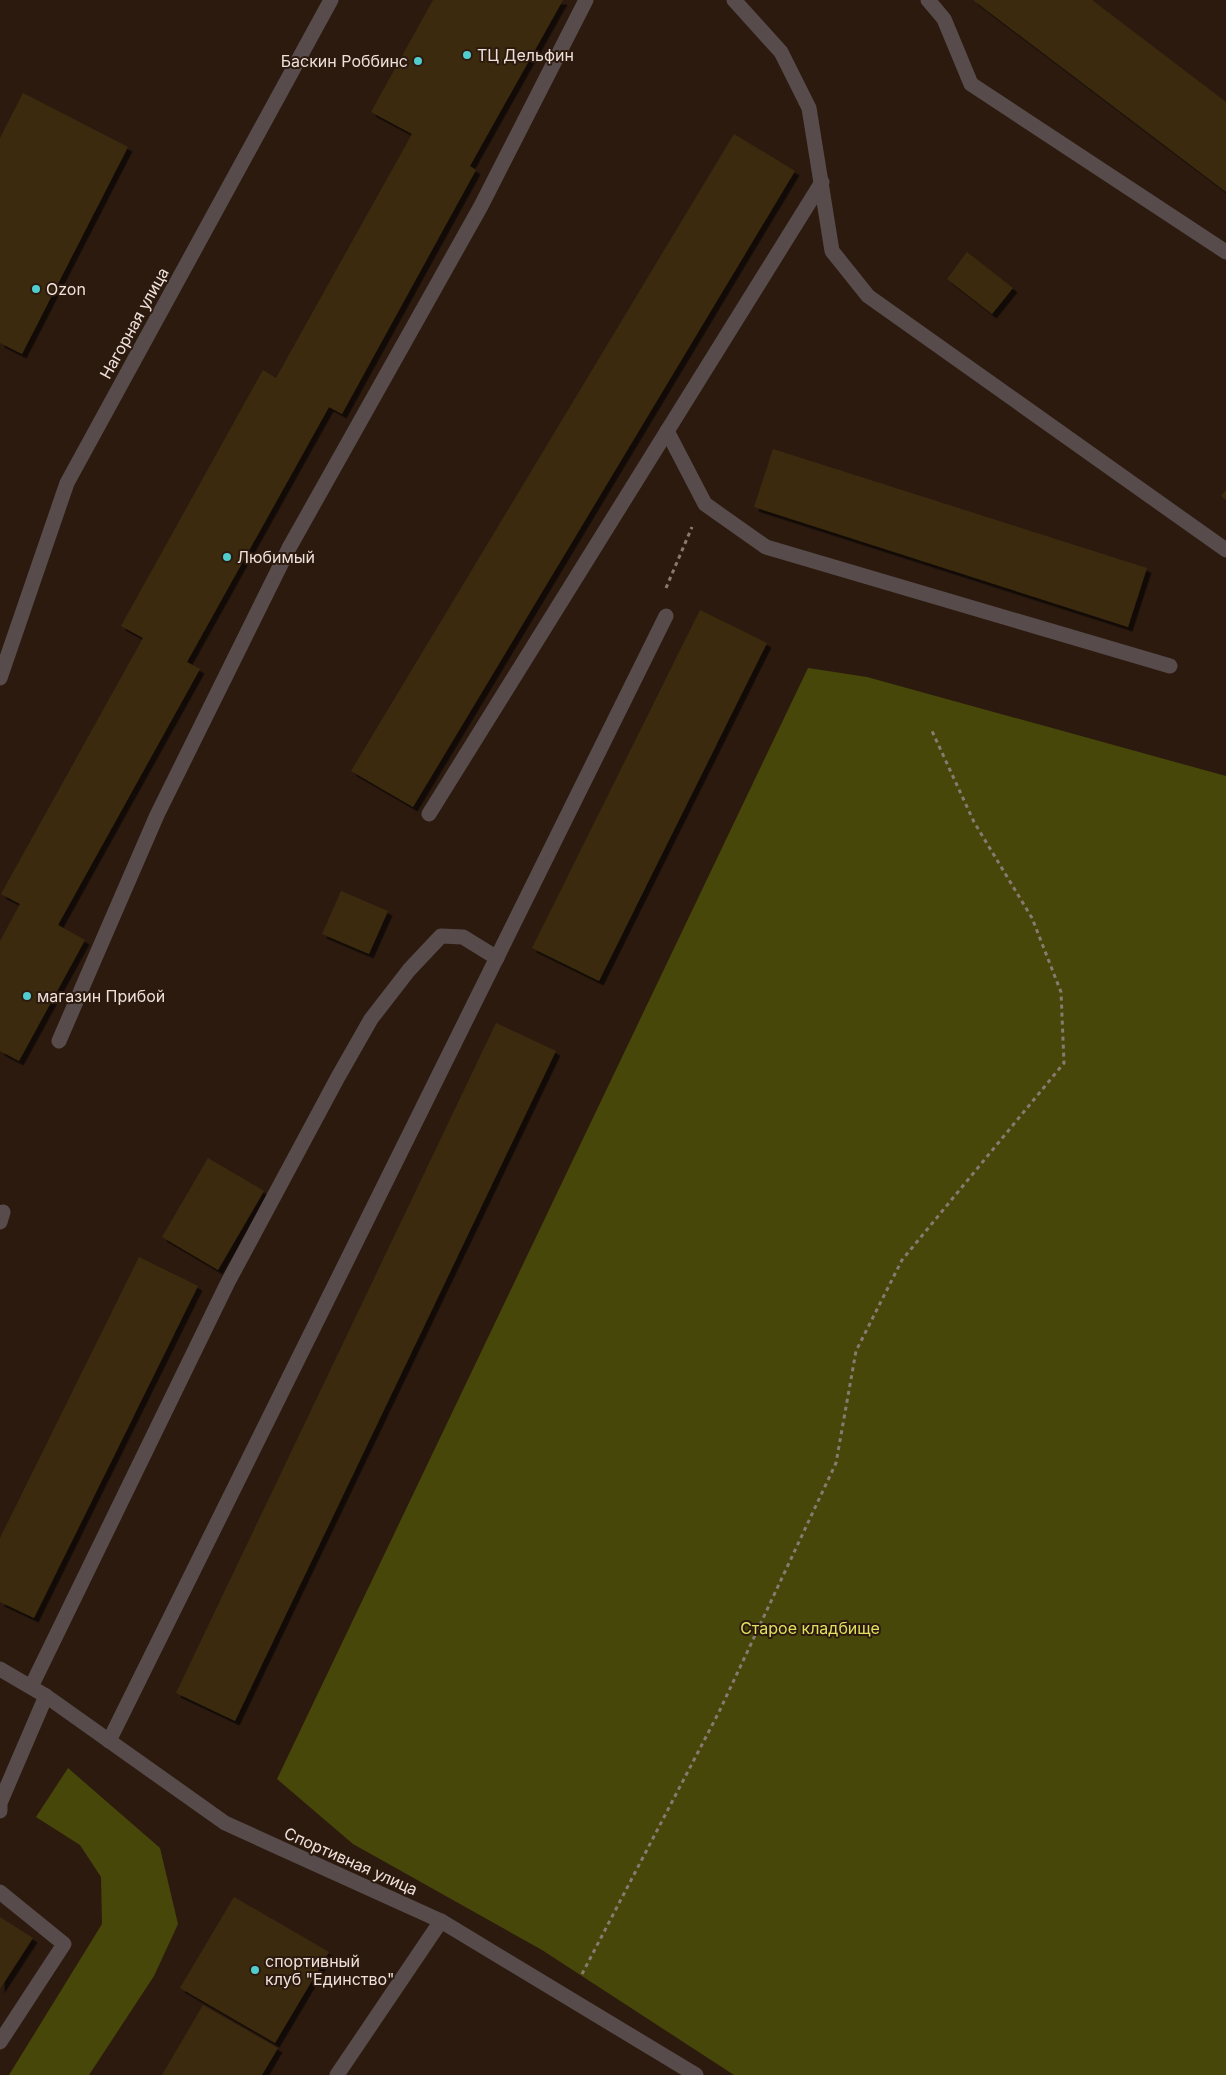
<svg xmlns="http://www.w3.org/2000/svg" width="1226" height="2075" font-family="Inter,sans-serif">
<defs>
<filter id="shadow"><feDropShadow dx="4.5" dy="4.5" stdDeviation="0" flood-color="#0009"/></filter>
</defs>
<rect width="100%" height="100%" fill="#2c1a0f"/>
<!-- green -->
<g fill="#47470a">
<polygon points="808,668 867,677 1226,776 1226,2075 734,2075 542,1950 353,1844 277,1779"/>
<polygon points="68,1768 160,1848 178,1924 154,1976 89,2075 9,2075 102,1924 101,1877 80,1845 36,1817"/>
</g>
<!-- building -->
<g fill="#3a2b0f" filter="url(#shadow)">
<polygon points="433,0 563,0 470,166 476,170 342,414 329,407 187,662 200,669 58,925 85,940 19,1061 0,1051 0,941 20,904 1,894 143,638 121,626 263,370 276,378 412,134 371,112"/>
<polygon points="973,0 1092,0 1226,102 1226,192"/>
<polygon points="23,93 128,147 22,354 0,343 0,138"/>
<polygon points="734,134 795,171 413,807 351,771"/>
<polygon points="967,252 1013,288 992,314 947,279"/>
<polygon points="773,449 1147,568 1128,627 754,507"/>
<polygon points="1226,490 1226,500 1221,496"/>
<polygon points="700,610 767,643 599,981 532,948"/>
<polygon points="341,891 388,911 369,954 322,934"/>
<polygon points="496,1023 556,1051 235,1721 176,1693"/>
<polygon points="208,1158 264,1191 218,1270 162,1237"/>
<polygon points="139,1257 198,1286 34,1618 0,1602 0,1538"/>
<polygon points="234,1897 329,1952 275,2043 180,1988"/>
<polygon points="0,1917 33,1938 0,1989"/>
<polygon points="203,2005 278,2048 262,2075 162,2075"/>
</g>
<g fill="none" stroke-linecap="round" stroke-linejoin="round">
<!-- path -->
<g stroke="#897a71" stroke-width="3" stroke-dasharray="4 4" stroke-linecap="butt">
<polyline points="666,588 692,527"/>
<polyline points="582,1974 719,1712 836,1463 856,1351 902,1260 1064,1063 1061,992 1032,918 974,822 932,731"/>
</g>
<!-- service -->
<g stroke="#574c4b" stroke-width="15">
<polyline points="734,0 781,52 809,108 832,251 868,296 1226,550"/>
<polyline points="928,0 944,19 971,84 1226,252"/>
<polyline points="667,431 705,504 766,547 1170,666"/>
<polyline points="429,814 822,182"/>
<polyline points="59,1041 157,815 289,548 481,206 586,0"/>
<polyline points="0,1222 3,1212"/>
<polyline points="31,1687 228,1282 338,1077 371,1019 409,970 441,936 463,937 497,958"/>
<polyline points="109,1741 666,616"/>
<polyline points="0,1811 0,1803 46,1696"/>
<polyline points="0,1892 64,1944 0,2042"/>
<polyline points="337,2075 441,1921"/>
</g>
<!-- minor -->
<polyline stroke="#574c4b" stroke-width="15" points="0,1669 46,1696 225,1823 441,1921 696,2075"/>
<!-- tertiary -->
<polyline stroke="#574c4b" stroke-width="15" points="0,678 67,483 331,0"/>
</g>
<!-- markers -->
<g fill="#52cdcd" stroke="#2c1a0f" stroke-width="2">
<circle cx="467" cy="55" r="5"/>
<circle cx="418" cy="61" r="5"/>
<circle cx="36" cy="289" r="5"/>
<circle cx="227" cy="557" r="5"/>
<circle cx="27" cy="996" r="5"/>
<circle cx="255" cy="1970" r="5"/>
</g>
<g text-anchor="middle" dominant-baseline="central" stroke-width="4" stroke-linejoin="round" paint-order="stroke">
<!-- poi labels -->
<g font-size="16" fill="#eee1da" stroke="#2c1a0f" text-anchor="start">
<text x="477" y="55">ТЦ Дельфин</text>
<text x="408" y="61" text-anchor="end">Баскин Роббинс</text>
<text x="46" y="289">Ozon</text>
<text x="237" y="557">Любимый</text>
<text x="37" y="996">магазин Прибой</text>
<text x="265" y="1961">спортивный<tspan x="265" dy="18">клуб "Единство"</tspan></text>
</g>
<!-- street labels -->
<g font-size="16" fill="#eee1da" stroke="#2c1a0f">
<text transform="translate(134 323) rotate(-61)">Нагорная улица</text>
<text transform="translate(351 1861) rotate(24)">Спортивная улица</text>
</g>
<!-- park labels -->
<g font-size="16" fill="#dfe05e" stroke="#2c1a0f">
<text x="810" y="1628">Старое кладбище</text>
</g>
</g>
</svg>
